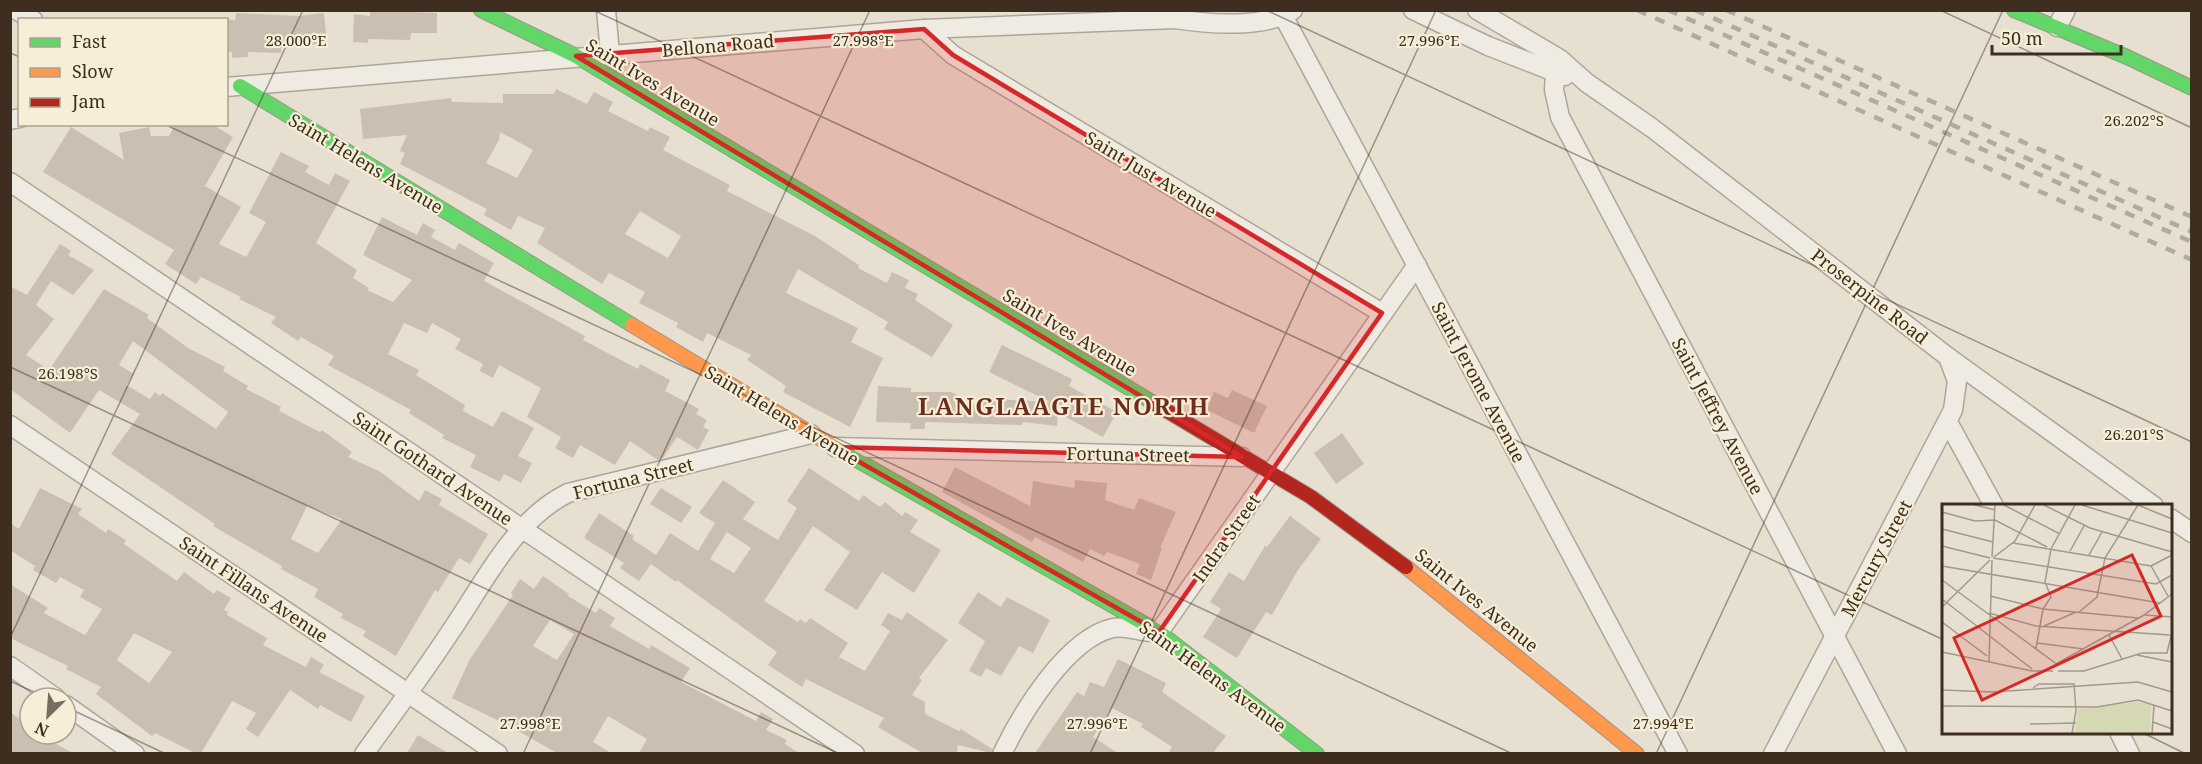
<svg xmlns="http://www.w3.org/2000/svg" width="2202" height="764" font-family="'Noto Serif',serif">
<rect width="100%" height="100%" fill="#e7e0d1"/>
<!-- building -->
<g fill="#cbbfb2" fill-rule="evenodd">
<polygon points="370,10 437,13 437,33 411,33 410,40 368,39 368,43 353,42 354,14 370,16"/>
<polygon points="236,13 298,16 324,13 327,43 281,48 281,53 248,52 248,57 232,58 232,52 226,51 226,19 235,20"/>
<path d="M556,89L587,104L594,92L613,102L608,111L648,131L650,127L670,137L663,150L730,185L727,191L815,236L859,265L858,268L887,283L892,272L909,280L905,288L918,294L915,300L953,325L932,357L884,329L888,322L798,269L786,293L858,328L851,342L883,358L850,427L783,392L786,386L747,360L751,355L707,333L703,342L676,327L678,323L639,303L645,292L609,273L602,284L537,243L545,228L518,216L511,230L484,215L487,209L400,164L405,153L400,151L407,135L363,139L360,109L451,98L452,102L503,103V94H554ZM500,132L533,150L517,178L486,163L499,140ZM640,211L681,236L668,258L625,234Z"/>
<polygon points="175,125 215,126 233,137 205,186 241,207 219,244 246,257 266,222 249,213 281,152 309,166 305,172 329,185 335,173 350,181 316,243 357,270 353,278 369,288 367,290 393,302 412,280 363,255 382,217 417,235 423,223 435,230 431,237 455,250 459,243 494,263 484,281 585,336 583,340 638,369 640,364 670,380 665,391 699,409 696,414 707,420 703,427 709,430 698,450 677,437 663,458 658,460 630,441 615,465 580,445 573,458 555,448 561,437 527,417 541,388 499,365 493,378 480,371 483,364 455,349 461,339 432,323 427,333 404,323 388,354 419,370 416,375 465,405 463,411 493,427 502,411 534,428 518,456 532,463 521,483 504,474 500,482 470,467 476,455 442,438 444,435 409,413 411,410 328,365 334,356 301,337 298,341 271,323 276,317 239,299 241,297 201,277 196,284 165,264 174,250 43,172 71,127 124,160 119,133 149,127 151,136 169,136"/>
<path d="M60,244L71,251L68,255L94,270L73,295L51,281L36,305L54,319L26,355L49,370L104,289L149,315L147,318L188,348L225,367L223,371L248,386L246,389L281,407L279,411L320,432L322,430L352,452L348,457L379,471L419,501L425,490L442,499L439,505L488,534L470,564L459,558L438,592L435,590L396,656L363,636L366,631L341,618L343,614L314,597L318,589L281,569L282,566L213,526L215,524L111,454L140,414L99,390L70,433L10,389V286L27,295ZM133,341L228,412L216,429L162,393L160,396L155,392L150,399L126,385L134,374L119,365ZM307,506L342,519L318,553L291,539Z"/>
<polygon points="1002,345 1072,379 1069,386 1117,412 1103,437 1058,413 1057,426 1023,422 1022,425 925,422 925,429 910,429 911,423 876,422 878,386 911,388 911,392 951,392 976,405 981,398 1050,402 989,372"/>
<polygon points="1232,390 1267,406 1254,433 1207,410 1214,392 1228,398"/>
<polygon points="1342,433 1364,464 1336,484 1314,453"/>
<polygon points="955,467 1030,506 1033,481 1074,488 1075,480 1107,483 1105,500 1134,510 1139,498 1176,512 1160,548 1162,548 1151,580 1136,574 1140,564 1107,552 1104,556 1090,549 1083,562 1035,537 1032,542 942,492"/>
<path d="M809,468L859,501L863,495L880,507L885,502L902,516L905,512L918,520L910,532L941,550L914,593L882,572L857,610L824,590L850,552L813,526L764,601L798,622L800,619L806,623L810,618L848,643L839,657L865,671L890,631L881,625L888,613L902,620L907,612L948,640L919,678L922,680L912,695L925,702V714L959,731L961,729L992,749L991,753L958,745L957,753H922L878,727L884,718L806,679L802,687L768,665L777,652L677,580L676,582L651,564L639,581L620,568L624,563L584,538L599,513L634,536L632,539L656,555L670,533L698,551L715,523L699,513L723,480L755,502L743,519L778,540L797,508L787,501ZM727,532L751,548L734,573L710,559Z"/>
<path d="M40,488L82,509L78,514L106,533L108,529L126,540L124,544L177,581L184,572L214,594L217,590L231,598L224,610L228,612L227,615L267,638L263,645L306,667L311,657L324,665L319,672L365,696L351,722L320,705L318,709L290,690L258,737L246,729L256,713L232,701L201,753H195L155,733L152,736L96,694L101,687L66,669L68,666L10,638V584L48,608L44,613L85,635L102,609L80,597L84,590L60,577L56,583L33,570L35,566L10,550V523L19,529ZM134,633L172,652L149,683L117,660Z"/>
<polygon points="661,488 692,507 681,523 650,504"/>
<polygon points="1290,516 1321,539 1298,570 1272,615 1266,612 1237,658 1203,637 1221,609 1210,602 1229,572 1244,581 1265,546 1267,547"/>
<path d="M543,576L569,594L568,596L596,613L599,608L615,618L610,626L649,649L651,645L690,668L681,682L756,721L761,712L773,719L766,730L787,740L785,744L799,753H639L647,739L608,716L593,742L611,753H557L511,727L452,698L470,659L513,595L511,593L520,579L534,589ZM550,620L574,634L557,660L533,646Z"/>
<polygon points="978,592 1001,607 1007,597 1050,620 1033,653 1019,646 1001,676 986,668 981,677 969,671 985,641 958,623"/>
<polygon points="1118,659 1166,683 1162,692 1226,736 1213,753 1168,753 1172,747 1141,727 1143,724 1112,708 1093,737 1118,753 1035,753 1077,692 1084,696 1090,682 1104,687"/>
<polygon points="10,712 30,726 30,734 37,734 73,753 10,753"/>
<polygon points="418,735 448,753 407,753"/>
</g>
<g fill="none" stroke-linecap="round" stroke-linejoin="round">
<defs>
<g id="street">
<polyline points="16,10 33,20"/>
<polyline points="606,10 610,53"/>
<polyline points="1280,10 1678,754"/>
<polyline points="1413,10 1488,46 1565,76"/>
<polyline points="1477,10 1560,59 1587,83 1652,128 1948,357 2154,506"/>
<polyline points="2057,27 2066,10"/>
<polyline points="924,29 953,55 1382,313"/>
<polyline points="1555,73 1554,90 1560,117 1897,754"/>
<path d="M226,87L924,29L1175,19C1207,24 1266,29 1293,10"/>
<polyline points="10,120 20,118"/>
<polyline points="10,182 855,754"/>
<polyline points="1948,422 1994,506"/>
<polyline points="10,425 498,754"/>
<polyline points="835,447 1242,457"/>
<polyline points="2170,518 2192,533"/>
<polyline points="10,666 56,698"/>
<polyline points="66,705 135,754"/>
<polyline points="2119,732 2130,754"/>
<path d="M364,754C393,714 422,675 449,634C483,585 513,520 568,493L811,434"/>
<path d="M1002,754C1021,714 1067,638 1113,628C1128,625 1143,634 1159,632L1417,265"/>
<polyline points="1773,754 1953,410 1957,381 1948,357"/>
</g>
<g id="fast">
<polyline points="481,10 576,56 1157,405"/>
<polyline points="2014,10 2127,57 2192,88"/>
<polyline points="240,86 632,325"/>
<polyline points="834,447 1159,632 1317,754"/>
</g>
<g id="slow">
<polyline points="632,325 834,447"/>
<polyline points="1406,567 1637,754"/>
</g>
<polyline id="jam" points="1157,405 1311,497 1406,567"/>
</defs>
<!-- street casing -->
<use href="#street" stroke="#ada599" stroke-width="21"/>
<!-- fast casing -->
<use href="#fast" stroke="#9c958a" stroke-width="16"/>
<!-- slow casing -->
<use href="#slow" stroke="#9c958a" stroke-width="16"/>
<!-- jam casing -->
<use href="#jam" stroke="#9c958a" stroke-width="16"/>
<!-- street -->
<use href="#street" stroke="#efebe3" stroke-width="18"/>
<!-- fast -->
<use href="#fast" stroke="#63d668" stroke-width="14"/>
<!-- slow -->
<use href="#slow" stroke="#ff974d" stroke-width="14"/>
<!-- jam -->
<use href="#jam" stroke="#b3261e" stroke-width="14"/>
<!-- rail -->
<g stroke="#afaaa2" stroke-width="4.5" stroke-dasharray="10 10" stroke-linecap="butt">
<polyline points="1637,10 2192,260"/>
<polyline points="1668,10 2192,242"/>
<polyline points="1695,10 2192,232"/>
<polyline points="1726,10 2192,217"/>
</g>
</g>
<!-- marked area -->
<path fill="#d62828" fill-opacity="0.2" stroke="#d62828" stroke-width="4.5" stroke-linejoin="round" d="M924,29L953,55L1382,313L1159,632L833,447L1242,457L576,56Z"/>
<!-- ticks -->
<path fill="none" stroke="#3d2e20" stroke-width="1.5" stroke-opacity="0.45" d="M593,10L1944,640M1266,10L2192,442M1940,10L2192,128M10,53L20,57M164,124L1513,754M10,367L840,754M10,638L303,10M10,681L47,698M66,707L166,754M2141,732L2186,754M523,754L870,10M1090,754L1436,10M1656,754L2003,10"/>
<g text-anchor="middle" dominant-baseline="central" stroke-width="4.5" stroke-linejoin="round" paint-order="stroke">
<!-- street labels -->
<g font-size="18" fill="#3d2e20" stroke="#f7eed8">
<text transform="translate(718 45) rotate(-5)">Bellona Road</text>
<text transform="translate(653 82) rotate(31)">Saint Ives Avenue</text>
<text transform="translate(366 163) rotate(31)">Saint Helens Avenue</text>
<text transform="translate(1151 174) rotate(31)">Saint Just Avenue</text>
<text transform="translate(1870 296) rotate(38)">Proserpine Road</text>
<text transform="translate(1070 332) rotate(31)">Saint Ives Avenue</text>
<text transform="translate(1479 382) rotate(62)">Saint Jerome Avenue</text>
<text transform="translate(782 415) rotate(31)">Saint Helens Avenue</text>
<text transform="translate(1718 416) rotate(62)">Saint Jeffrey Avenue</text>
<text transform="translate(1128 454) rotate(1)">Fortuna Street</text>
<text transform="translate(433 468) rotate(34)">Saint Gothard Avenue</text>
<text transform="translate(633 478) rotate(-14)">Fortuna Street</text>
<text transform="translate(1226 538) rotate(-55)">Indra Street</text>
<text transform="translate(1876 558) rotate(-62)">Mercury Street</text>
<text transform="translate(254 589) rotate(34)">Saint Fillans Avenue</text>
<text transform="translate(1477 600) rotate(39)">Saint Ives Avenue</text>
<text transform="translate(1213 676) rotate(36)">Saint Helens Avenue</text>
</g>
<!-- district labels -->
<g font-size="24" font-weight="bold" letter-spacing="1.5" fill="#6b2e1e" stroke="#f7eed8">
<text x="1064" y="405">LANGLAAGTE NORTH</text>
</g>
</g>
<!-- overview -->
<g transform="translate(1942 504)">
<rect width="230" height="230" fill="#e7e0d1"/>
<path d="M197,198L209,201L208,229H133L136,205Z" fill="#d6d7b3"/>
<path fill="none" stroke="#a3998a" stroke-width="1.5" d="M33,1L53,6M62,1L118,30M102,1L148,24L230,48M140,1L230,29M196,1L230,15M0,8L33,17L53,16L105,43M0,25L51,38M71,39L209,62M0,42L48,54M128,47L142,22M147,51L160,28M50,53L53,1M52,53L73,37L93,1M51,54L214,80L230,71M0,62L218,99M209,62L226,92M209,62L230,51M0,76L116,161M48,92L101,105L196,114M0,95L90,165M0,103L48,56M137,108L155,93L163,54L196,1M47,109L94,122L228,131M203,111L230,113M0,118L45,152M102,122L134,108M167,131L180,155M95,139L142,145M94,144L101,105L109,93L103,78L109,45L133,1M0,148L90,167H111M195,151L230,158M47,157L50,56M114,160L202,111L230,90M116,167H142L200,149H225L230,128M91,184L97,180H132L134,207L130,229M0,186L51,188L196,178L230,188M0,202L155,203L196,196L230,207M211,218L230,225M88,220L134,219M210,229L212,201"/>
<path fill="#d62828" fill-opacity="0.15" stroke="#d62828" stroke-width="3" d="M190,51L219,112L40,196L12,134Z"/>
<rect width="230" height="230" fill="none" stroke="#3d2e20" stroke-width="3"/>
</g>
<g font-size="15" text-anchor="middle" fill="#3d2e20" stroke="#f7eed8" stroke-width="4.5" stroke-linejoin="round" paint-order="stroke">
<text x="296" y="46">28.000°E</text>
<text x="863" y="46">27.998°E</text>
<text x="1429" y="46">27.996°E</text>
<text x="2134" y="126">26.202°S</text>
<text x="68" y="379">26.198°S</text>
<text x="2134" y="440">26.201°S</text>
<text x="530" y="729">27.998°E</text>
<text x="1097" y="729">27.996°E</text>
<text x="1663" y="729">27.994°E</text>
</g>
<!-- border -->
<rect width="2202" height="764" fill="none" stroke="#3d2e20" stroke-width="24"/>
<!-- legend -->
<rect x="18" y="18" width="210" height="108" fill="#f7eed8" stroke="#ada18e" stroke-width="1.5"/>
<rect x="30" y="38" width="30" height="9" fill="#63d668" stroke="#ada18e" stroke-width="1.5"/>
<text x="72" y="48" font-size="18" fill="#3d2e20">Fast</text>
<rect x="30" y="68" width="30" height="9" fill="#ff974d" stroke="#ada18e" stroke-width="1.5"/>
<text x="72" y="78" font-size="18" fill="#3d2e20">Slow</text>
<rect x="30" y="98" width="30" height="9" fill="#b3261e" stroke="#ada18e" stroke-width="1.5"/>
<text x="72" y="108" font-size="18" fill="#3d2e20">Jam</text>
<!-- north arrow -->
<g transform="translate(48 716) rotate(205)"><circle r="28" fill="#f7eed8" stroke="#ada18e" stroke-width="1.5"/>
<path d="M0-4.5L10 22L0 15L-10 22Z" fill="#786c5e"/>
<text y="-9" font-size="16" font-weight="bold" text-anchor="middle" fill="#3d2e20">N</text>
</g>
<!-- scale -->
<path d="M1992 45v9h129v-9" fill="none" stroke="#3d2e20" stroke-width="3"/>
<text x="2001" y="45" font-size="18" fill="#3d2e20" stroke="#f7eed8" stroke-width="4.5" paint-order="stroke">50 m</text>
</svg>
